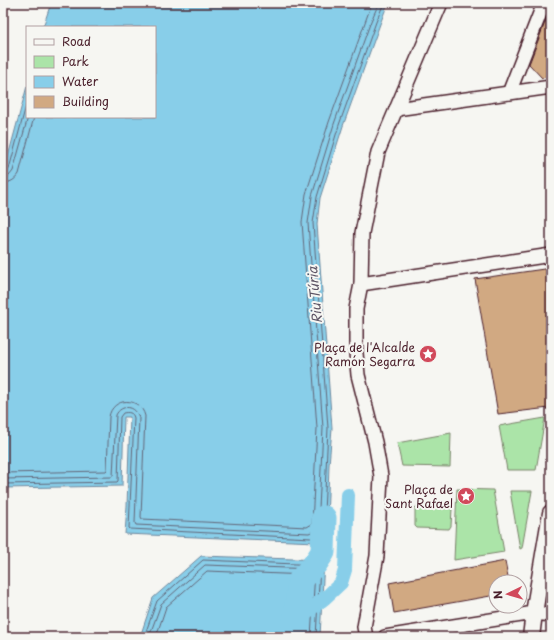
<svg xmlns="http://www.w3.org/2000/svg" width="554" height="640" font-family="'Playpen Sans',sans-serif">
<rect width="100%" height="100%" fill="#f6f6f2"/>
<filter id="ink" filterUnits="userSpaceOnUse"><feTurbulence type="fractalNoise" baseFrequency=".025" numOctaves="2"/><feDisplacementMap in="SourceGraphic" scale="8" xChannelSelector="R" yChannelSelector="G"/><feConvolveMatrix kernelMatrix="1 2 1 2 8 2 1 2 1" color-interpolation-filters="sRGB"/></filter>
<g filter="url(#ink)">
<!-- green -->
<g fill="#abe4a8" stroke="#7a826a">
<polygon points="545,418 536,470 507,470 499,426"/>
<polygon points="451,433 450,467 402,466 397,443"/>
<polygon points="457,489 493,490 504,552 454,560"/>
<polygon points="510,491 532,491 522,548 520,549"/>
<polygon points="417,506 450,507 452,509 451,526 449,529 417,528 415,526 415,508"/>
</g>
<!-- water -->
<g fill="#88cee9" stroke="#6f889d">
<polygon points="51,3 388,3 380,24 343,126 320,198 317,224 332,428 329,465 326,552 319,552 319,539 316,539 316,542 125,534 127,506 130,417 124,417 122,486 3,488 3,175 27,86 27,117 155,117 155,27 43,27"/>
<polygon points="201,556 324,560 320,637 140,637 153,598"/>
</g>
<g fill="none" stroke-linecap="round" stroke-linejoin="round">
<!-- shore -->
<g stroke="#636577" stroke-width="1">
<polyline points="3,172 7,172 9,169 27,102"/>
<polyline points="3,177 9,176 13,171 28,117"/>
<path d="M3,183C10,183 15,180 19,174L34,117"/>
<path d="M3,473L106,471L107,470L109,417C112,397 140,396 145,416L141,517L142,519L307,527L312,524L317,428L302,222L306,194L329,122L372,3"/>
<path d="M3,479L112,477L113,476L116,415C121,404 136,405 139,418L135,523L136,525L309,533L318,529L323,428L308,223L312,196L334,124L371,21L379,3"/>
<path d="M3,484L117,482L118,481L120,417L123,413C128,412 133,412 134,418L129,528L130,529L311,538L315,535H323L328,428L313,223L317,197L339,125L376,22L384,3"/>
<polyline points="144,637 157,601 203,560 319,565 320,566 316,637"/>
<polyline points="149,637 161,604 205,565 314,569 315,571 311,637"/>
<polyline points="156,637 166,607 207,571 308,575 308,577 305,637"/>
</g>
<!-- canal -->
<polyline stroke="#88cee9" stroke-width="14" points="307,612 325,598 341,583 345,570 348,495"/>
<!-- river -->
<polyline stroke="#88cee9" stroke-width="25" points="293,637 300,581 315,564 323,552 324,518"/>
</g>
<!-- building -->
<g fill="#d1a982" stroke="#4a1f2b">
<polygon points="551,7 551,76 542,78 529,64"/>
<polygon points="551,268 551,383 549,408 498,414 475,279"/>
<polygon points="505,561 509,582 496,582 496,595 394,613 389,583"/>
</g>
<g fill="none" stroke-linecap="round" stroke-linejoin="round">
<defs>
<g id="minor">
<polyline points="509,93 544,3"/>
<polyline points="396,109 551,87"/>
<polyline points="361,284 551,255"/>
<polyline points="366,637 364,627 377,556 381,476 375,442 358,375 356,353 356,309 361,284 362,233 378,152 441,3"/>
<polyline points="385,637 534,613 551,615"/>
</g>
<polyline id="tertiary" points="531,637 534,613 551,513"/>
</defs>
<!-- minor casing -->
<use href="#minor" stroke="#4a1f2b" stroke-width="16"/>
<!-- tertiary casing -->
<use href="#tertiary" stroke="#4a1f2b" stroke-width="19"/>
<!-- minor -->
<use href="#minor" stroke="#f6f6f2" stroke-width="13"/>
<!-- tertiary -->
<use href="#tertiary" stroke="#f6f6f2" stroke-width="16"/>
</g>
</g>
<!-- icons -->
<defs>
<symbol id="sight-disc" viewBox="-11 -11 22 22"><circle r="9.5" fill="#d1495b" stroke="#f6f6f2"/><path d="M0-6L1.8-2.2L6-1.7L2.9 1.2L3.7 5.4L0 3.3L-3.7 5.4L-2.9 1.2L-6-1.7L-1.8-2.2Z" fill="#fff"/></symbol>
</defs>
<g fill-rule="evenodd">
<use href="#sight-disc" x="418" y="344" width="20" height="20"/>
<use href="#sight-disc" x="456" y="486" width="20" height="20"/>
</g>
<g text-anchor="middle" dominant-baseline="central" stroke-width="4" stroke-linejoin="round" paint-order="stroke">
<!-- poi labels -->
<g font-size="12" fill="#4a1f2b" stroke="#f6f6f2" text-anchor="end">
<text x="415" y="347">Plaça de l'Alcalde<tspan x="415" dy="14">Ramón Segarra</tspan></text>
<text x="453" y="489">Plaça de<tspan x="453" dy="14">Sant Rafael</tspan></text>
</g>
<!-- water labels -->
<g font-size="13" font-style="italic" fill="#5d5464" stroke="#f6f6f2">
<text transform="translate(314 295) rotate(-95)">Riu Túria</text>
</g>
</g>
<!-- margin -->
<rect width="554" height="640" fill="none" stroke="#f6f6f2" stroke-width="16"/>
<rect x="8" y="8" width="538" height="624" fill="none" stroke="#4a1f2b" stroke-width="1.5" filter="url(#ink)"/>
<!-- legend -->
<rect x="26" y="26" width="130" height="92" fill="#f6f6f2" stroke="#b1a0a2"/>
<rect x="34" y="39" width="20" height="6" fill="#f6f6f2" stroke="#b1a0a2"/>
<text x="62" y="46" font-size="12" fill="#4a1f2b">Road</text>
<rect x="34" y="56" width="20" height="12" fill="#abe4a8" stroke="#b1a0a2"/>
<text x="62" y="66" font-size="12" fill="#4a1f2b">Park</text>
<rect x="34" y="76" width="20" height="12" fill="#88cee9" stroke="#b1a0a2"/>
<text x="62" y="86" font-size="12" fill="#4a1f2b">Water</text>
<rect x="34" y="96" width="20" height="12" fill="#d1a982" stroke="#b1a0a2"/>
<text x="62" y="106" font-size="12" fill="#4a1f2b">Building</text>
<!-- north arrow -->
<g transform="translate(508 594) rotate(265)"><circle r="19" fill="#f6f6f2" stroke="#b1a0a2"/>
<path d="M0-3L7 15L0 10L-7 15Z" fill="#d1495b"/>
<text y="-6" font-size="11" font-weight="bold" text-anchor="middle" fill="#4a1f2b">N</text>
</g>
</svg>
